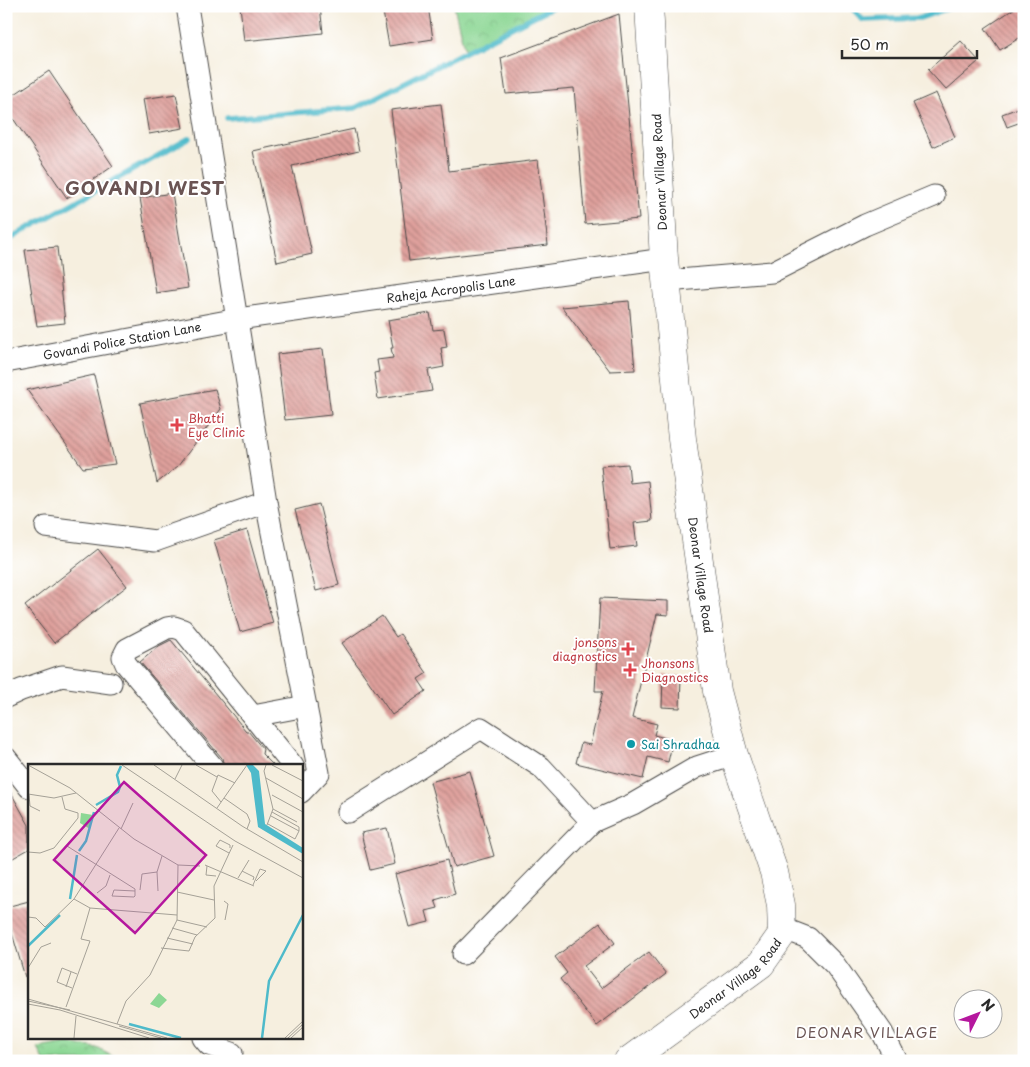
<svg xmlns="http://www.w3.org/2000/svg" width="1030" height="1067" font-family="'Playpen Sans',sans-serif">
<defs>
<pattern id="park-crowns" width="20" height="18" patternUnits="userSpaceOnUse" patternTransform="scale(1.25)"><rect width="20" height="18" fill="#8cd794"/><path d="M2 6a3 3 0 1 1 6 0M12 15a3 3 0 1 1 6 0" fill="none" stroke="#79b980"/></pattern>
<pattern id="building-back-hatch" width="6" height="6" patternUnits="userSpaceOnUse" patternTransform="scale(1.25)"><rect width="6" height="6" fill="#dfa09c"/><path d="M-1 5l2 2M0 0l6 6M5-1l2 2" fill="none" stroke="#b5837f"/></pattern>
</defs>
<rect width="100%" height="100%" fill="#fff"/>
<filter id="ink" filterUnits="userSpaceOnUse"><feTurbulence type="fractalNoise" baseFrequency=".02" numOctaves="2"/><feDisplacementMap in="SourceGraphic" scale="10" xChannelSelector="R" yChannelSelector="G"/><feConvolveMatrix kernelMatrix="1 2 1 2 8 2 1 2 1" color-interpolation-filters="sRGB"/></filter>
<filter id="wash" filterUnits="userSpaceOnUse"><feTurbulence type="fractalNoise" baseFrequency=".0096" numOctaves="4" result="noise"/><feDisplacementMap in="SourceGraphic" scale="20" xChannelSelector="R" yChannelSelector="G"/><feGaussianBlur stdDeviation="1.12" result="paint"/><feColorMatrix in="noise" values="0 0 0 0 0 0 0 0 0 0 0 0 0 0 0 0 0 1.4 0 .05"/><feComposite in="paint" operator="in"/></filter>
<g filter="url(#wash)">
<rect width="100%" height="100%" fill="#f6efdf"/>
<!-- park -->
<g fill="url(#park-crowns)" stroke="#5c8160">
<polygon points="454,6 553,6 465,52"/>
<polygon points="67,1043 97,1048 121,1061 44,1061 38,1048"/>
</g>
<g fill="none" stroke-linecap="round" stroke-linejoin="round">
<!-- stream -->
<g stroke="#4ebaca" stroke-width="5.5">
<polyline points="850,6 863,20 920,18 955,6"/>
<polyline points="227,118 355,108 554,6"/>
<polyline points="6,242 25,230 190,138"/>
</g>
</g>
<g id="blocks">
<!-- building -->
<g fill="url(#building-back-hatch)">
<polygon points="240,6 320,6 323,33 244,41"/>
<polygon points="382,6 428,6 433,39 389,46"/>
<polygon points="1018,6 1024,6 1024,35 1000,50 985,28"/>
<polygon points="619,14 639,219 585,224 574,88 506,94 501,58"/>
<polygon points="961,41 979,61 946,90 928,70"/>
<polygon points="49,71 113,166 67,198 6,108 6,100"/>
<polygon points="936,93 955,137 933,147 913,103"/>
<polygon points="176,94 183,128 149,134 143,99"/>
<polygon points="441,104 449,171 538,160 548,245 409,261 391,110"/>
<polygon points="1024,106 1024,121 1007,127 1002,114"/>
<polygon points="354,129 359,151 292,166 312,254 277,262 253,151"/>
<polygon points="172,193 188,288 156,293 140,198"/>
<polygon points="57,247 65,323 37,326 25,250"/>
<polygon points="629,301 635,370 610,371 562,307"/>
<polygon points="430,313 433,330 444,329 447,347 441,348 444,367 428,370 432,391 378,399 374,373 379,372 377,360 393,358 391,348 393,348 388,320"/>
<polygon points="323,349 331,415 285,420 277,354"/>
<polygon points="94,375 115,464 83,468 27,390"/>
<polygon points="215,389 221,409 178,466 157,483 140,403"/>
<polygon points="628,464 630,483 648,481 652,521 634,523 637,546 610,549 601,466"/>
<polygon points="319,504 339,585 316,591 295,510"/>
<polygon points="247,530 273,623 240,632 214,540"/>
<polygon points="98,549 127,586 54,643 25,606"/>
<polygon points="600,598 668,601 668,615 657,614 632,718 657,724 654,735 673,740 668,762 648,757 643,779 576,763 581,743 590,745 603,691 595,691"/>
<polygon points="382,616 396,637 400,634 427,673 418,679 426,691 392,715 342,643"/>
<polygon points="171,640 246,731 248,731 263,749 262,754 274,766 224,766 222,758 140,662 159,646"/>
<polygon points="663,675 681,676 680,708 662,707"/>
<polygon points="470,771 494,856 454,867 430,782"/>
<polygon points="6,784 29,825 29,849 6,862"/>
<polygon points="387,828 395,864 370,870 361,833"/>
<polygon points="447,860 455,894 435,900 438,908 426,911 429,922 409,927 395,874"/>
<polygon points="29,901 29,976 25,977 6,913 6,907"/>
<polygon points="600,923 615,943 584,966 601,988 649,952 666,974 597,1026 560,979 567,973 555,957"/>
</g>
</g>
</g>
<g filter="url(#ink)">
<use href="#blocks" fill-opacity="0" stroke="#494846" stroke-width="1"/>
<g fill="none" stroke-linecap="round" stroke-linejoin="round">
<defs>
<g id="minor">
<polyline points="187,6 266,502 319,773 301,792"/>
<polyline points="667,281 772,272 865,225 934,196"/>
<path id="s1" d="M6,362L238,319L664,259"/>
<polyline points="46,527 155,541 266,502"/>
<polyline points="6,697 21,690 62,676 111,683"/>
<polyline points="253,716 306,706"/>
<polyline points="6,758 29,787"/>
<polyline points="212,766 126,664 123,657 127,649 167,628 174,627 183,630 293,766"/>
<polyline points="348,812 481,728 541,767 592,822 633,804 697,767 734,755"/>
<polyline points="782,928 808,938 835,965 882,1032 897,1061"/>
<polyline points="463,954 592,822"/>
<polyline points="203,1038 209,1045 232,1053"/>
</g>
<g id="secondary">
<path id="s2" d="M628,1061L761,964L782,934L781,905L774,872L734,755L717,691L682,439L664,259L649,6"/>
</g>
</defs>
<!-- minor casing -->
<use href="#minor" stroke="#494846" stroke-width="23"/>
<!-- secondary casing -->
<use href="#secondary" stroke="#494846" stroke-width="29"/>
<!-- minor -->
<use href="#minor" stroke="#fff" stroke-width="21"/>
<!-- secondary -->
<use href="#secondary" stroke="#fff" stroke-width="28"/>
</g>
</g>
<!-- markers -->
<g fill="#e0444e" stroke="#fff" stroke-width="2">
<path d="M174.5 417.5h5v5h5v5h-5v5h-5v-5h-5v-5h5z"/>
<path d="M625.5 641.5h5v5h5v5h-5v5h-5v-5h-5v-5h5z"/>
<path d="M627.5 662.5h5v5h5v5h-5v5h-5v-5h-5v-5h5z"/>
</g>
<circle fill="#0f9aa8" stroke="#fff" stroke-width="2" cx="631" cy="744" r="5"/>
<g text-anchor="middle" dominant-baseline="central" stroke-width="4" stroke-linejoin="round" paint-order="stroke">
<!-- street labels -->
<g font-size="12" fill="#2b2b2b" stroke="#fff">
<text transform="translate(659 172) rotate(-93)">Deonar Village Road</text>
<text stroke="none"><textPath href="#s1" startOffset="451">Raheja Acropolis Lane</textPath></text>
<text stroke="none"><textPath href="#s1" startOffset="118">Govandi Police Station Lane</textPath></text>
<text transform="translate(701 575) rotate(82)">Deonar Village Road</text>
<text stroke="none"><textPath href="#s2" startOffset="136">Deonar Village Road</textPath></text>
</g>
<!-- health labels -->
<g font-size="12" fill="#be3a42" stroke="#fff" text-anchor="start">
<text x="188" y="418">Bhatti<tspan x="188" dy="14">Eye Clinic</tspan></text>
<text x="617" y="642" text-anchor="end">jonsons<tspan x="617" dy="14">diagnostics</tspan></text>
<text x="641" y="663">Jhonsons<tspan x="641" dy="14">Diagnostics</tspan></text>
</g>
<!-- culture labels -->
<g font-size="12" fill="#0d838f" stroke="#fff" text-anchor="start">
<text x="641" y="744">Sai Shradhaa</text>
</g>
<!-- neighbourhood labels -->
<g font-size="14" letter-spacing="1" fill="#6a5453" stroke="#fff">
<text x="867" y="1032">DEONAR VILLAGE</text>
</g>
<!-- district labels -->
<g font-size="18" font-weight="bold" letter-spacing="1" fill="#6a5453" stroke="#fff">
<text x="145" y="187">GOVANDI WEST</text>
</g>
</g>
<!-- overview -->
<g transform="translate(28 764)">
<rect width="275" height="275" fill="#f6efdf"/>
<path d="M53,49L65,51L62,65L52,59ZM131,229L139,236L131,244L122,240Z" fill="#8cd794"/>
<path d="M218,1H225L231,7L237,60L275,84V90L230,63L223,9Z" fill="#4ebaca"/>
<path fill="none" stroke="#4ebaca" stroke-width="2.5" d="M68,41L90,28L92,23L89,11L93,2M51,87L58,77L66,48M42,135L49,91M0,182L32,151M101,260L153,274M234,274L241,217L275,151"/>
<path fill="none" stroke="#a5a197" stroke-width="1" d="M0,1L42,24L106,75L150,101L149,156L122,211L98,237L89,260M94,1L207,77L275,114M126,1L214,62L275,98M168,1L189,13M238,1L236,7L245,45L239,61M244,1L275,17M238,14L275,35M147,15L154,1M0,30L26,34L48,29M1,31L2,42L12,47M244,31L275,48M196,34L219,50L222,57L219,65M193,38L184,27L190,11L207,19M189,44L219,1M245,45L269,58M243,52L271,67V63L244,48M240,60L267,75L271,67M93,65L105,39M39,82L107,125V132L106,133L84,132L86,126L107,127M0,88L12,89L26,84L50,54V49L37,45L34,33M201,89L188,82L192,76L202,81V84M150,101L172,102M177,101L226,122M179,102L178,111L188,112M214,107L226,113L225,116M129,108L130,127M210,114L221,96M225,121L232,105L238,107L228,117M112,126L114,110L129,108L134,92M149,128L186,136M69,129L78,122L82,111M196,137L200,140L197,156M62,144L149,151M0,153L8,154L17,163L46,135M149,156L179,163M144,164L169,171M139,174L165,180M133,184L161,187L167,173L187,154L186,122L205,81M0,204L13,183L23,179M38,223L43,208M44,224L29,218L34,204L49,210M0,235L139,274M0,237L42,246M0,240L32,246L121,274M38,243L62,177L53,175L62,144L46,135L91,64M91,262L133,274M46,274L48,252M257,274L275,257M260,274L275,260M263,274L275,263"/>
<path fill="#b5179e" fill-opacity="0.15" stroke="#b5179e" stroke-width="2.5" d="M96,18L178,91L107,169L26,96Z"/>
<rect width="275" height="275" fill="none" stroke="#2b2b2b" stroke-width="2.5"/>
</g>
<!-- margin -->
<rect width="1030" height="1067" fill="none" stroke="#fff" stroke-width="25"/>
<!-- north arrow -->
<g transform="translate(978 1014) rotate(48)"><circle r="24" fill="#ffffff" stroke="#aaaaaa"/>
<path d="M0-4L9 19L0 12L-9 19Z" fill="#b5179e"/>
<text y="-8" font-size="14" font-weight="bold" text-anchor="middle" fill="#2b2b2b">N</text>
</g>
<!-- scale -->
<path d="M842 50v8h135v-8" fill="none" stroke="#2b2b2b" stroke-width="2.5"/>
<text x="850" y="50" font-size="15" fill="#2b2b2b" stroke="#ffffff" stroke-width="4" paint-order="stroke">50 m</text>
</svg>
